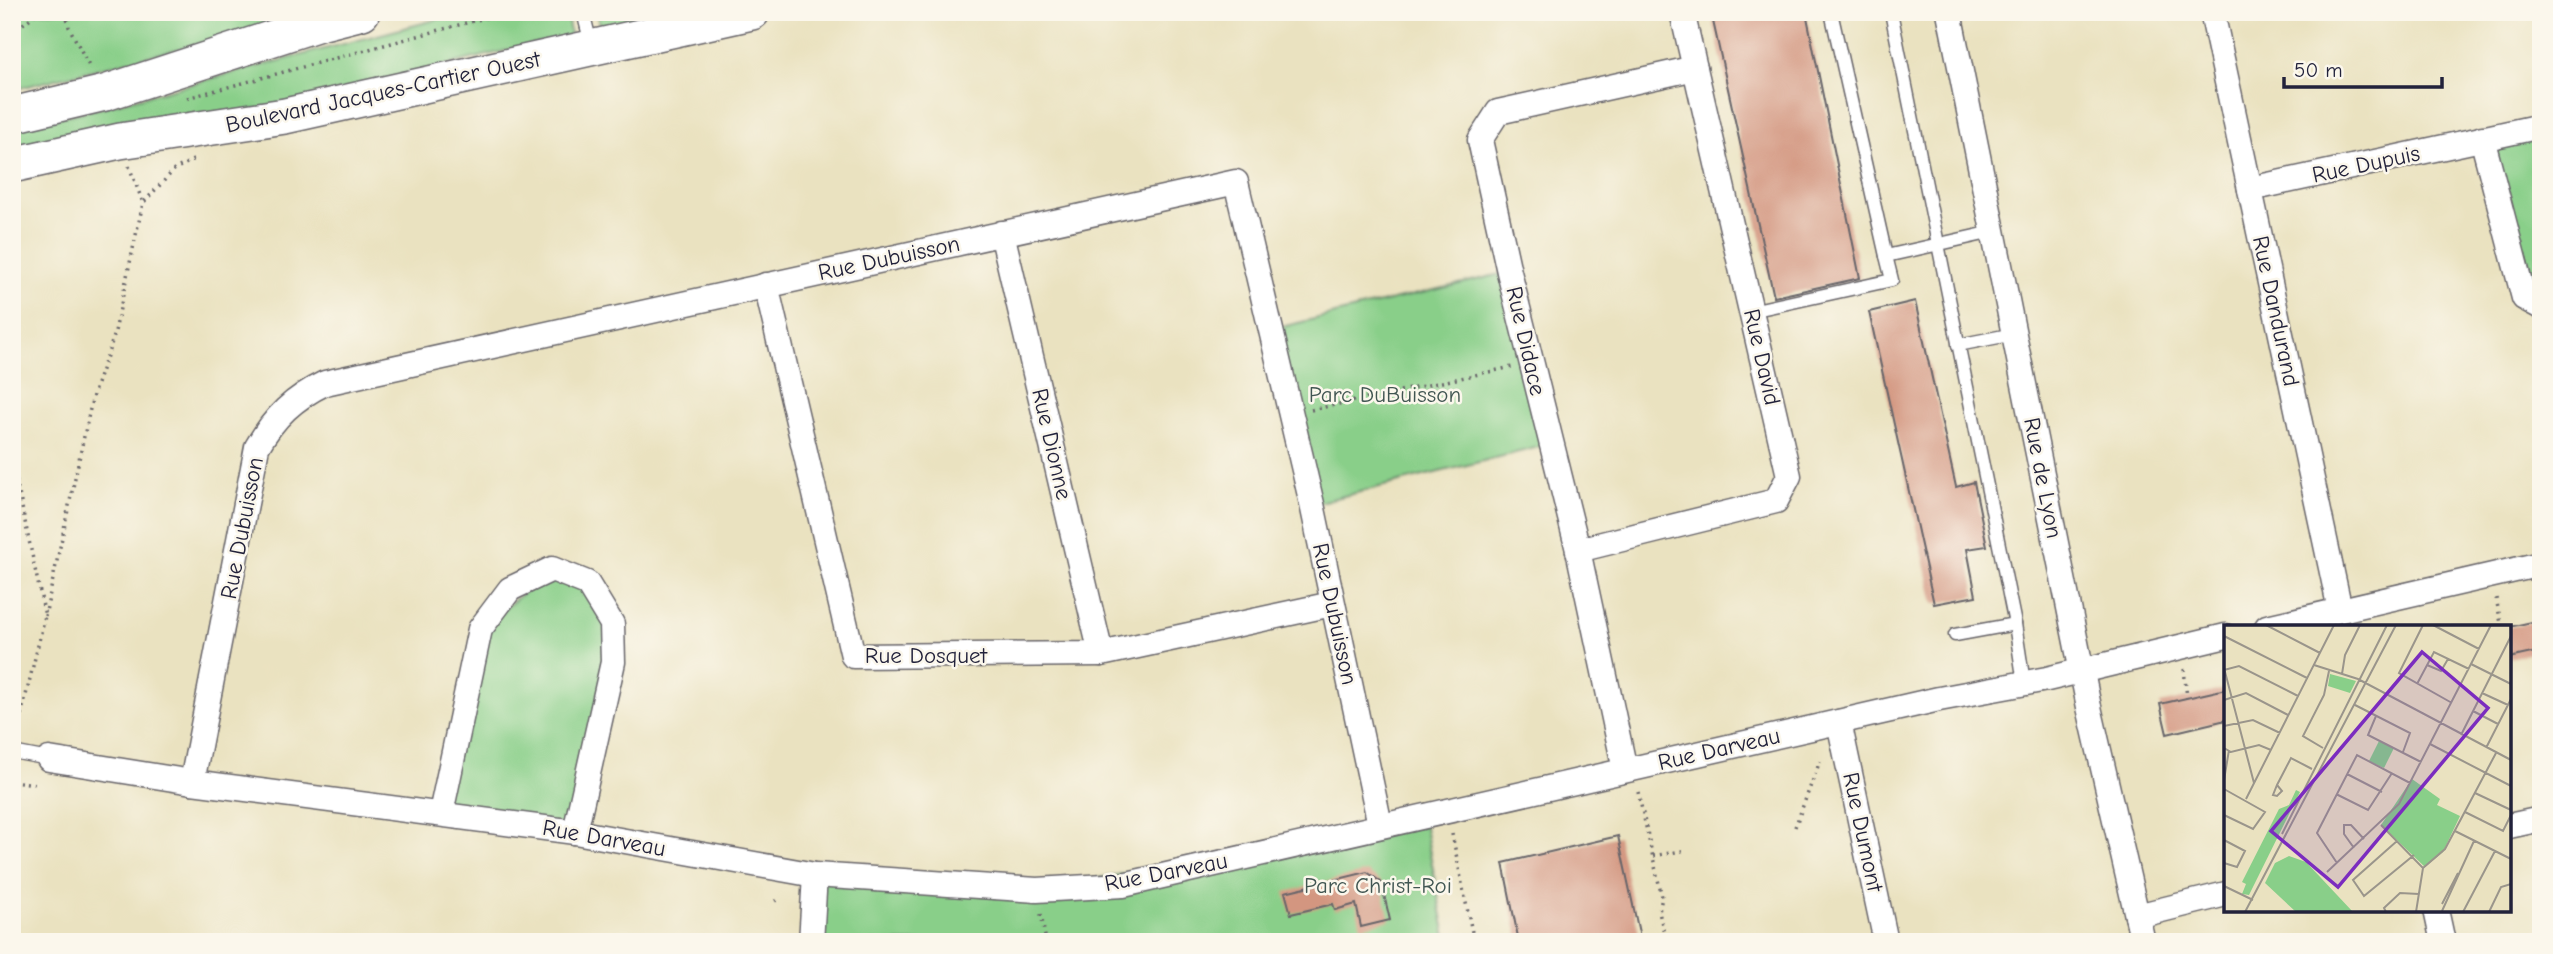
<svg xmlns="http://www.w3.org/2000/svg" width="2553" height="954" font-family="'Comic Neue',sans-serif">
<rect width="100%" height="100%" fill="#fbf7ec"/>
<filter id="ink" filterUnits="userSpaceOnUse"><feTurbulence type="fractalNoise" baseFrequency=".0143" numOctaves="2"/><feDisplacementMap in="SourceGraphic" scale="14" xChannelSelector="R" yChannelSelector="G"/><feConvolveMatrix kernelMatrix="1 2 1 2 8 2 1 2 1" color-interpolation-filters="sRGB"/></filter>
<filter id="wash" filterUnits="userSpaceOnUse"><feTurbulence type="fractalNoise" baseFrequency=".00686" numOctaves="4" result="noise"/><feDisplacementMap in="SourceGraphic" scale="28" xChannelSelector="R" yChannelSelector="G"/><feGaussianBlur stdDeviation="1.57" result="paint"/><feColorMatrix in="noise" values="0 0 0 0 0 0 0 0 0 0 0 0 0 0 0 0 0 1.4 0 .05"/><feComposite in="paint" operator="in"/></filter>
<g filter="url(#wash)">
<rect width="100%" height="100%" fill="#eae2c0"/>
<!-- green -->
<g fill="#89cf89" stroke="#567862" stroke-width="2">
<polygon points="12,12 326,12 12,90"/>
<polygon points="465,12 567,12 570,35 295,102 12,154 12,128 96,109"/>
<polygon points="597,12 677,12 615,26 603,26 598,20"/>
<polygon points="2541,126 2541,307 2524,298 2482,138"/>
<polygon points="1509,272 1551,444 1312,504 1269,330"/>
<polygon points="552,569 587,583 612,624 575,832 441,813 480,629"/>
<polygon points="1423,817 1447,942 811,942 815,875 1037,890"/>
</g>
<g id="blocks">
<!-- building -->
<g fill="#d39680">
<polygon points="1711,12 1806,12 1860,278 1774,297"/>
<polygon points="1915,301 1956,487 1974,482 1987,546 1967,549 1976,596 1934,604 1869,312"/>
<polygon points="2541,620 2541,651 2509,658 2509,627"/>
<polygon points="2226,689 2226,720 2167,734 2160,704"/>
<polygon points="1618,836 1641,942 1519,942 1503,863"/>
<polygon points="1367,872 1381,882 1390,920 1361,927 1356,904 1335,910 1333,904 1291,914 1285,892"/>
</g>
</g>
</g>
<g filter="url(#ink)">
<use href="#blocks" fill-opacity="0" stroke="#68656a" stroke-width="2"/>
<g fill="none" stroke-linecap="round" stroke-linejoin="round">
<defs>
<g id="lane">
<polyline points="583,12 591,44"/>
<polyline points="1831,12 1886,256 1993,232"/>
<polyline points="1891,12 2015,624 1955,635"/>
<polyline points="1751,311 1892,280 1886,256"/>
<polyline points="1958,345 2014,334"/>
<polyline points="2015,624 2024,683"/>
<polyline points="12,752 49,759"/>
</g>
<g id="street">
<polyline points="1949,12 2089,707 2143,942"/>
<polyline points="2212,12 2340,610"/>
<polyline points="2482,138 2524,298 2541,307"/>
<polyline points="2250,189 2541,126"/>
<polyline points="1002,233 1101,654"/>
<polyline points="766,285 853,656 1101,654 1332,604"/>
<polyline points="1578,550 1776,501 1789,476 1682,12"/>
<polyline points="2267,627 2541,564"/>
<polyline points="1839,722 1886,942"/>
<polyline points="49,759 192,782 575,832 815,875 1037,890 1123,885 1939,699 2047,679 2226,636"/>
<polyline points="1625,770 1578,550 1509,272 1480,140 1498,112 1695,68"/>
<path d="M192,782L257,447C274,417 294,398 325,383L1236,182L1312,504L1380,825"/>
<polyline points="441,813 480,629 510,589 552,569 587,583 612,624 613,662 575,832"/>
<polyline points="2509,826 2541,819"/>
<polyline points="2436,910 2443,942"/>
<polyline points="2137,916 2226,894"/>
<polyline points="811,942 815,875"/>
</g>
<g id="secondary">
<polyline points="12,115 105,93 319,23 362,12"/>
<polyline points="12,165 120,141 285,116 752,12"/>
</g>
</defs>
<!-- lane casing -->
<use href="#lane" stroke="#68656a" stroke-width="15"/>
<!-- street casing -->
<use href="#street" stroke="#68656a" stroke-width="27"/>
<!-- secondary casing -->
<use href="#secondary" stroke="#68656a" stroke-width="38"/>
<!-- path -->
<g stroke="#68656a" stroke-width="3.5" stroke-dasharray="2 5" stroke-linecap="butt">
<polyline points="66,12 69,27 90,68"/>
<polyline points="12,33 38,12"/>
<polyline points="187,98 507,12"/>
<polyline points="129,166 143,203"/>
<polyline points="1311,410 1512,367"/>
<polyline points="12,460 45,616 16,737"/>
<polyline points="2496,598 2501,623"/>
<polyline points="45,616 93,395 114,336 143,203 175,169 195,159"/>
<polyline points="2184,669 2187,698"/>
<polyline points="12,781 36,784"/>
<polyline points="1638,792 1662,897 1659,912 1666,942"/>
<polyline points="1795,827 1820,761"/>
<polyline points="1452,834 1474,942"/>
<polyline points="1653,856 1687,850"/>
<polyline points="775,901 778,899"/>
<polyline points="1041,914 1046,942"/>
</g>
<!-- lane -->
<use href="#lane" stroke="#fff" stroke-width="12"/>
<!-- street -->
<use href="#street" stroke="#fff" stroke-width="24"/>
<!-- secondary -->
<use href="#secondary" stroke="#fff" stroke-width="35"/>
</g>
</g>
<g text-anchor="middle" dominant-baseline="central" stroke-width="5" stroke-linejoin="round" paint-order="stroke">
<!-- street labels -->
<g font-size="23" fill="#22223b" stroke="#fbf7ec">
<text transform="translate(383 92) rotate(-12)">Boulevard Jacques-Cartier Ouest</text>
<text transform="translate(2366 164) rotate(-12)">Rue Dupuis</text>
<text transform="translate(889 258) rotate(-12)">Rue Dubuisson</text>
<text transform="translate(2276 311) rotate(78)">Rue Dandurand</text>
<text transform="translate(1526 341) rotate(77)">Rue Didace</text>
<text transform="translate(1762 357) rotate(77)">Rue David</text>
<text transform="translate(1052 444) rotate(77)">Rue Dionne</text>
<text transform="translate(2043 478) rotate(79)">Rue de Lyon</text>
<text transform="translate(242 528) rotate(-79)">Rue Dubuisson</text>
<text transform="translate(1335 614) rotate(78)">Rue Dubuisson</text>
<text x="926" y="655">Rue Dosquet</text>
<text transform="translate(1719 749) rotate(-13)">Rue Darveau</text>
<text transform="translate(1863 832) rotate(78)">Rue Dumont</text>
<text transform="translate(604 838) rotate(10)">Rue Darveau</text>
<text transform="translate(1166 872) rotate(-11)">Rue Darveau</text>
</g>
<!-- park labels -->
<g font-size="23" fill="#415652" stroke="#fbf7ec">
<text x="1385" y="394">Parc DuBuisson</text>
<text x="1378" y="885">Parc Christ-Roi</text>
</g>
</g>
<!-- overview -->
<g transform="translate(2224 625)">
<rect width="287" height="287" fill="#eae2c0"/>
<path d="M106,49L132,56L126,68L104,61ZM155,116L170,123L160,143L145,136ZM188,154L216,174L213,180L236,191L219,227L201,242L157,200ZM72,165L76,167L25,270L18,269L22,259L18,257L55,184L65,180ZM65,231L82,237L129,287H72L41,258L51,238Z" fill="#89cf89"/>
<path fill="none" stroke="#9a958b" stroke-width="2" d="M42,0L96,28M199,0L175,48L228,78M209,0L255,24M0,11L83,53M247,39L287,59M90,40L134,54L287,135M203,40L217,46L224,34M0,43L30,158M0,45L15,41L74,71M118,49L121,30L136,0M193,59L210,27L245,44M258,68L284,80M0,75L22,68L64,90M131,80L186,108L179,127M249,86L274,99M152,91L144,110L197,137M0,101L29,95L56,108M237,110L287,11M206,119L287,161M0,123L7,127L35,120L47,125M99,123L79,111L100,70L105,46M262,123L287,74M123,149L158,167M0,155L5,125M53,160L58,166L53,171L49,170L53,160L67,133L88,144M0,164L41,187L29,204L0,190M251,168L287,185M112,169L144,185L168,148M22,174L110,0M241,187L279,206L287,190M157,200L199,243L192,287M231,206L287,234M58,209L163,0M0,215L21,226L13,242L0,238M173,216L129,255L140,271L190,230M130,223L120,209V200H127L140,214M113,238L93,208L133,130L186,158M199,243L221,224L272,128M103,247L175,179L267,0M0,261L29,275M218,279L234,248M218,286L250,216M21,287L172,0M162,287L160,283L176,268L195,269M239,287L271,226M265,287L277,262L287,259"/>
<path fill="#7b2cbf" fill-opacity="0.15" stroke="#7b2cbf" stroke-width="3.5" d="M198,27L264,83L114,262L47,206Z"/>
<rect width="287" height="287" fill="none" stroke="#22223b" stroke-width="3.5"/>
</g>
<!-- margin -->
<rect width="2553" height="954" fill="none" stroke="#fbf7ec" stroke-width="42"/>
<!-- scale -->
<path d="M2284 77v10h158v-10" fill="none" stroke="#22223b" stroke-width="3.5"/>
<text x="2294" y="77" font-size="21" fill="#22223b" stroke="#fbf7ec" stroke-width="5" paint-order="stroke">50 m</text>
</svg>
